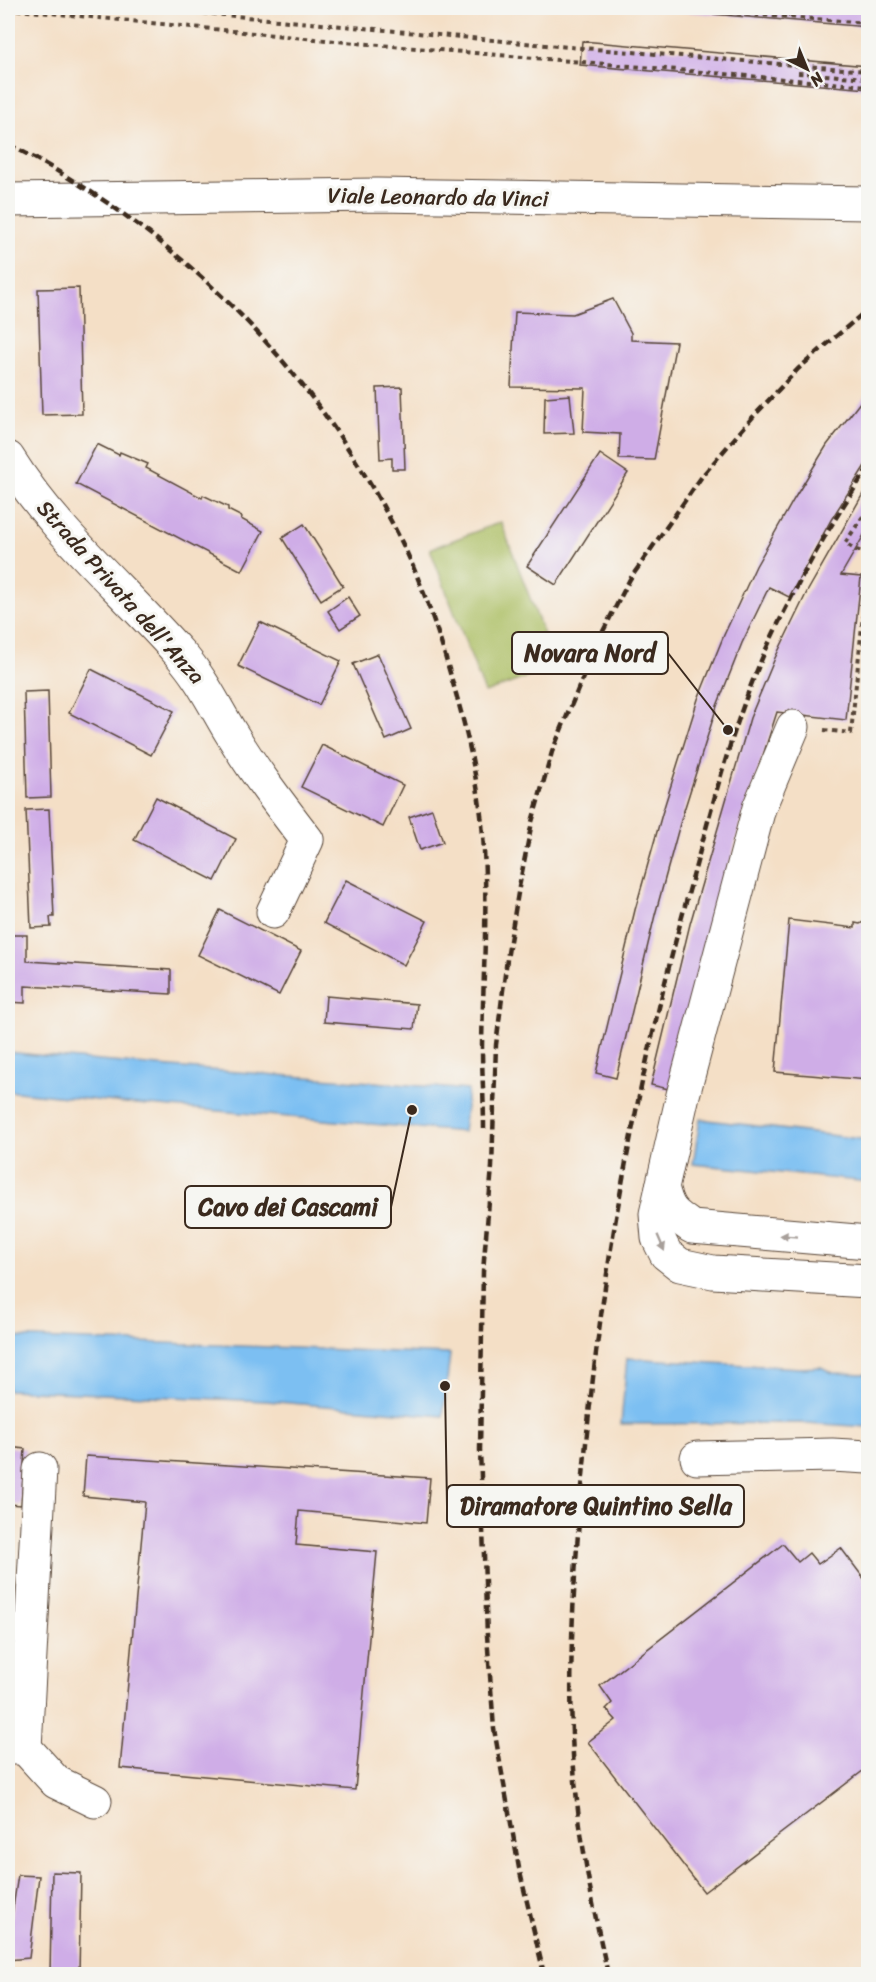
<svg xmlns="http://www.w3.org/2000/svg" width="876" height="1982" font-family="Sriracha,sans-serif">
<rect width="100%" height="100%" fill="#f6f6f2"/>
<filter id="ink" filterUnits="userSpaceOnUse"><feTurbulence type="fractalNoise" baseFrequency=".0167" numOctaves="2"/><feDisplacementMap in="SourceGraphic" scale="12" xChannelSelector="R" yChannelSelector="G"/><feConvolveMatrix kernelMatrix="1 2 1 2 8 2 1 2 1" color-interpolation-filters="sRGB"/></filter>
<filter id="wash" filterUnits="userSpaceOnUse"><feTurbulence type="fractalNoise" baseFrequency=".008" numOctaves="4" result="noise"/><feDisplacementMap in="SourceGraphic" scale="24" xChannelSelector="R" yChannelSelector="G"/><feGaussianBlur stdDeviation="1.35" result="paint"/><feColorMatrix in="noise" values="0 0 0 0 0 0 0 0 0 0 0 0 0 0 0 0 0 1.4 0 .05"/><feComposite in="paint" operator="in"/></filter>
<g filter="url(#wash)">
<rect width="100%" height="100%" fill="#f4dfc6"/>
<!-- green -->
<polygon fill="#aabd61" stroke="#727440" stroke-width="1.5" points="501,522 556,666 485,693 430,549"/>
<!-- water -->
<g fill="#7bbff2" stroke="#5b7488" stroke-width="1.5">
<path d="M8,1052C161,1069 315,1076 468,1090L463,1132L125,1103L8,1091Z"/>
<polygon points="700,1119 868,1140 868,1182 693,1164"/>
<polygon points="8,1337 450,1354 443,1416 266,1401 8,1390"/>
<polygon points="627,1358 800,1368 821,1367 833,1373 868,1374 868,1427 806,1423 621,1424"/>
</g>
<g id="blocks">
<!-- building -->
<g fill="#cfade7">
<polygon points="653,8 868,8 868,27 653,9"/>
<polygon points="582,41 868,66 868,89 580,65"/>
<polygon points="79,288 82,414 42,415 38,289"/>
<polygon points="613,299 631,333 631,340 676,342 654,460 619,459 620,434 583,432 585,388 511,387 515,312 573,314"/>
<polygon points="402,387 405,469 392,469 392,458 380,459 377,388"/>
<polygon points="868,392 868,461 831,520 789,597 769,587 742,643 717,706 681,820 655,915 616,1078 596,1073 635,910 662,814 698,699 724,635 756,566 794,499 827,445"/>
<polygon points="570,395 574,433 544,434 545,397"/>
<polygon points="97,444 119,455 120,452 148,464 146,468 202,498 203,495 228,507 228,510 242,517 241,519 263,531 242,571 76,484"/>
<polygon points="600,454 628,473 556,585 527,566"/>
<polygon points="868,485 868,528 841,575 861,577 846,720 777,712 737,836 673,1090 651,1085 690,924 750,718 775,658 807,592"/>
<polygon points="304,524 343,586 321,600 282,538"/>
<polygon points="348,597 360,616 340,629 328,611"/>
<polygon points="260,622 341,661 319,705 238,666"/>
<polygon points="378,654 411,729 386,740 353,664"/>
<polygon points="91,669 174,711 151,755 69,713"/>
<polygon points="48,691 51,797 27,798 24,692"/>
<polygon points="322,745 403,785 383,827 301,787"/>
<polygon points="156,797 236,839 215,881 134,840"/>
<polygon points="49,809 54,917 50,917 51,927 31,928 26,810"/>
<polygon points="432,809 443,842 420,850 409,817"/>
<polygon points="346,880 427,921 404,965 324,923"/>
<polygon points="867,897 868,897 868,1080 775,1072 789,920 855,928 855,923 860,924 865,921"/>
<polygon points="220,910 301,951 279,995 198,955"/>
<polygon points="8,935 27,935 27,961 171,970 171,994 25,986 25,1003 8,1002"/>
<polygon points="326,996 417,1004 414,1029 324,1022"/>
<polygon points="8,1447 25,1449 21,1505 8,1504"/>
<polygon points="86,1456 430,1478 426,1523 299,1511 296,1545 377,1552 355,1790 120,1768 145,1502 83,1496"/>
<polygon points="783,1544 798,1562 809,1553 818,1564 841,1548 868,1584 868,1767 704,1892 588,1742 616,1720 606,1709 612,1703 600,1686"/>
<polygon points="52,1872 81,1873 79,1974 50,1974"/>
<polygon points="18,1875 39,1876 29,1958 8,1960 8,1941"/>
</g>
</g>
</g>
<g filter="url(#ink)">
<use href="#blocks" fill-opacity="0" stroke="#574537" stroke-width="1.5"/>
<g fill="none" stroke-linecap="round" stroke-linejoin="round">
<defs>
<g id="minor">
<polyline points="8,200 377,195 868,203"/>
<path d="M8,458C54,532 122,588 179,653C201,677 214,705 231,733C254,771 280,805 307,840L273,912"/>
<polyline points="793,727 759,808 683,1095 656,1214 658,1238 666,1254 680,1265 713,1272 868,1281"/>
<path d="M662,1187C668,1211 672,1213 692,1227L868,1242"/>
<polyline points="697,1458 832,1455 868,1457"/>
<polyline points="8,1748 25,1748 56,1782 95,1801"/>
<polyline points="25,1748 40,1469"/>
</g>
</defs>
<!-- minor casing -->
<use href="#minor" stroke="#574537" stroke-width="35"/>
<!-- path -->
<g stroke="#574537" stroke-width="4" stroke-dasharray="4.5 4.5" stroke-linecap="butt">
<polyline points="149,8 557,46 868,71"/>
<polyline points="665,8 868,23"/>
<polyline points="822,8 843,9"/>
<polyline points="8,9 356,43 868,86"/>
<polyline points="790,17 791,8"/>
<polyline points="798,73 868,78"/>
<polyline points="868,509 845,543 856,550 868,553"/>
<polyline points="824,730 851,733 868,567"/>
</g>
<!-- minor -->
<use href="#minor" stroke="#fff" stroke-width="33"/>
<!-- rail -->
<g stroke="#3b2a1e" stroke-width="4.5" stroke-dasharray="9 4.5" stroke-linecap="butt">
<path d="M8,144C173,228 304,358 391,521C418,571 437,626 452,680C466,727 477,775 482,824C489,898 483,973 482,1047C482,1074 484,1102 484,1129"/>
<polyline points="544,1974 519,1868 494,1729 487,1635 480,1450 483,1271 492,1167 496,1045 507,959 519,887 532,822 552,752 598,641 630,579 703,475 752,418 798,369 868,309"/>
<path d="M608,1974C590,1896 575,1815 572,1734C569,1648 575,1562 583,1476C600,1278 636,1082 689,891C712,808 732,723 768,645C797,583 830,524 868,468"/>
</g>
</g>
<!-- one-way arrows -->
<defs><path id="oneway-solid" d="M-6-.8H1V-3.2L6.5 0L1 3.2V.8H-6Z" transform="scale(1.5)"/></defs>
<g fill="#a79f9a">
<use href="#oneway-solid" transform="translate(789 1236) rotate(-176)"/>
<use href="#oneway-solid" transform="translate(661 1243) rotate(67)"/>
</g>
</g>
<g text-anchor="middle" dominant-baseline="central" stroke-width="6" stroke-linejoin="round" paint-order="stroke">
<!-- street labels -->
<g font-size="22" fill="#3b2a1e" stroke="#f6f6f2">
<text transform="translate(438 197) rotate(1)">Viale Leonardo da Vinci</text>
<text transform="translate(121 592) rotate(48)">Strada Privata dell'Anza</text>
</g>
</g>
<!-- callouts -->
<path fill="none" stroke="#3b2a1e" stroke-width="2" d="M728 730L668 653M412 1110L391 1207M445 1386L447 1506"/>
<g fill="#3b2a1e" stroke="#f6f6f2" stroke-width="2">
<circle cx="728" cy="730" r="6"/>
<circle cx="412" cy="1110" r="6"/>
<circle cx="445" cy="1386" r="6"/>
</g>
<g fill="#f6f6f2" stroke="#3b2a1e" stroke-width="2">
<rect x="512" y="632" width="156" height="42" rx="6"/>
<rect x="185" y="1186" width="206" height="42" rx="6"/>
<rect x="447" y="1485" width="297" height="42" rx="6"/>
</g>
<g font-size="24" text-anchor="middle" font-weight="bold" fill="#3b2a1e">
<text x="590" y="661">Novara Nord</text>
<text x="288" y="1215">Cavo dei Cascami</text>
<text x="596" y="1514">Diramatore Quintino Sella</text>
</g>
<!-- margin -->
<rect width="876" height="1982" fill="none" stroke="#f6f6f2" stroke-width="30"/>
<!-- north arrow -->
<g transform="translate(807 69) rotate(137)" stroke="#f6f6f2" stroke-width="4.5" paint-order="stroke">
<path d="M0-4.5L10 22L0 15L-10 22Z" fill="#3b2a1e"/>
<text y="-9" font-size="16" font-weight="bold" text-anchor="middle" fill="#3b2a1e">N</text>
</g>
</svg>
